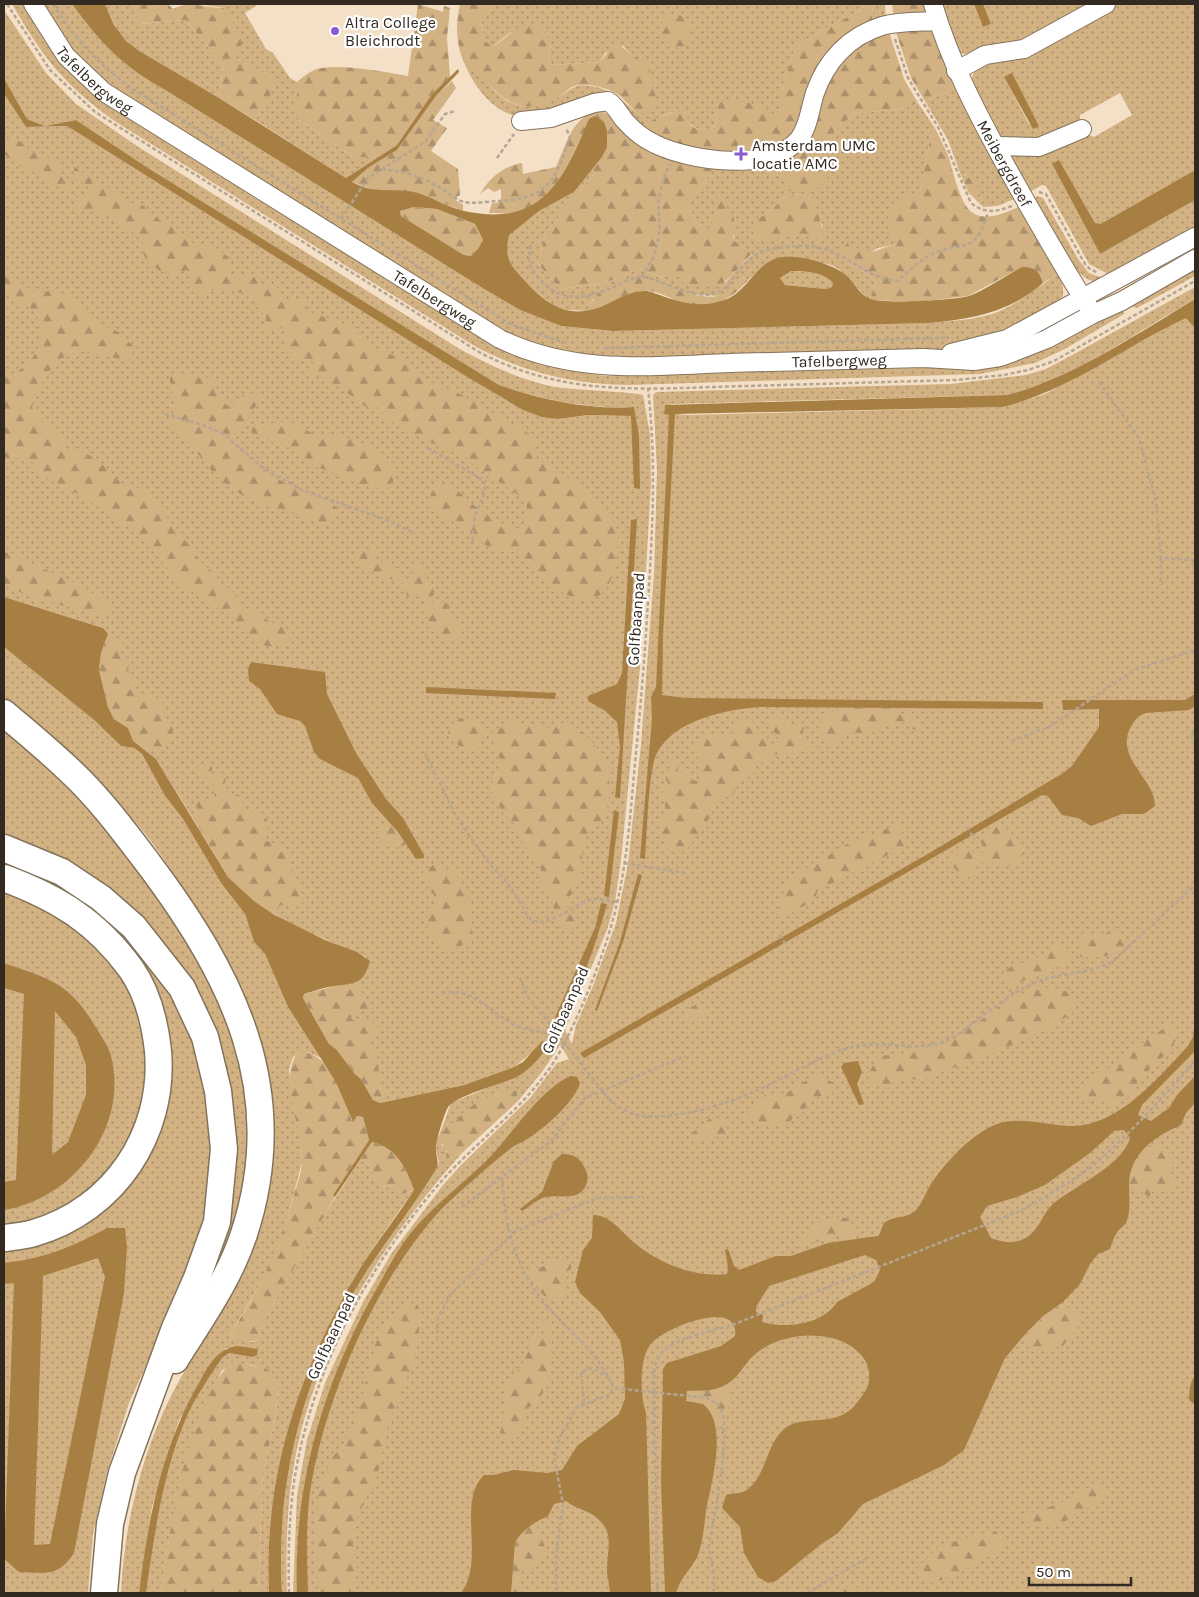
<svg xmlns="http://www.w3.org/2000/svg" width="1199" height="1597" font-family="Karla,sans-serif">
<defs>
<pattern id="grass-dots" width="8" height="8" patternUnits="userSpaceOnUse" patternTransform="scale(1.25)"><rect width="8" height="8" fill="#d2b183"/><path d="M2 2h.1M6 6h.1" fill="none" stroke="#ab906b" stroke-width="1.8" stroke-linecap="round"/></pattern>
<pattern id="forest-firs" width="22" height="20" patternUnits="userSpaceOnUse" patternTransform="scale(1.25)"><rect width="22" height="20" fill="#d2b183"/><path d="M5 1l3.5 6h-7zM16 11l3.5 6h-7z" fill="#ab906b"/></pattern>
</defs>
<rect width="100%" height="100%" fill="#f4e0c7"/>
<!-- grass -->
<g fill="url(#grass-dots)" fill-rule="evenodd">
<path d="M12,4H25C50,44 68,72 105,103L479,336C522,360 557,369 605,376L962,367L1122,307L1124,314L1065,349L1035,363L980,374L628,385C572,384 522,372 473,345L116,122C64,85 43,58 12,4Z"/>
<path d="M42,4H72C102,45 122,66 167,91L484,289L520,310L561,326L613,331L930,323C951,321 972,320 992,314C1016,306 1038,287 1059,273L1063,287V296L1046,316L962,347L941,349L613,359C573,356 539,349 502,333L122,93L94,72L67,44Z"/>
<path d="M105,4H133L140,24L186,20L223,66L219,98C194,83 145,60 126,41C116,31 111,17 105,4Z"/>
<polygon points="199,4 259,4 245,13 266,49 273,53 290,78 297,82 297,119 355,158 380,156 346,178 255,120 278,80 234,58 224,8"/>
<path d="M492,4H864L862,9L804,41L794,51L781,91V109L777,116L770,115L763,110L718,103L716,123L711,130C695,130 688,127 685,111C670,109 653,121 641,130L617,101C599,104 528,119 516,116C494,111 476,89 467,69L474,67C500,99 517,120 560,96C573,89 573,83 591,86C612,89 624,102 639,115L638,60L623,46L605,53L600,62L552,65L548,59L551,44L511,32L492,47L483,38L481,19L492,9Z"/>
<polygon points="873,4 885,4 886,20 872,22"/>
<path d="M940,4H974L983,27L991,24L983,4H1195V170L1101,225L1095,223L1078,193L1052,164L1100,254L1195,200V232L1114,277L1089,264L1046,186L1042,185L1028,193L970,83L975,70L997,61L990,45L970,55L957,52ZM1004,77L1024,98L1039,126L1029,124ZM1120,93L1132,115L1094,137L1084,133L1080,125V115Z"/>
<path d="M4,10L46,73L76,104L137,146L458,348C489,365 520,380 555,387C571,390 638,392 643,395L650,434L651,483L641,657L621,860L615,902L607,930L565,1030L572,1044L576,1025L593,986L616,923L628,864L641,744L654,574L657,470L653,395L656,392L950,384L1026,375L1046,369L1076,353L1195,287V299C1135,333 1074,378 1007,395L672,404L665,406L664,413L689,415L1003,407L1045,394L1195,312V1593H293L297,1495L307,1440L325,1383L363,1302L391,1254L443,1185L460,1166L530,1098L557,1063L569,1059L560,1045L542,1072L518,1101L517,1092L455,1123H447L442,1145L450,1158L463,1152C394,1229 332,1320 304,1420C288,1477 285,1535 287,1593H282C275,1478 305,1369 366,1272C389,1237 415,1204 437,1168L439,1161L436,1151L437,1141L451,1103L521,1074L546,1049L529,1055L514,1067L464,1085L380,1103L312,1013L366,957L292,925L254,901L201,831L156,759L132,741L103,628L4,597V94L26,127L67,126L467,377L523,410L558,419L588,415L631,416L634,407C587,409 544,400 499,385L148,168L76,120L45,126L27,119L4,78Z"/>
<path d="M957,88L1017,198L997,206L983,207C979,192 977,177 960,173L948,140L925,101Z"/>
<path d="M918,103L935,128L931,134L920,194L896,244L878,248L868,254L838,255L877,282L869,300L840,270L831,265L814,261L784,257L768,263L748,280L744,277L737,288L722,296L687,294L649,280L593,299L587,311C575,310 564,311 553,306C541,301 513,273 509,261C505,252 507,244 509,234L539,211L574,192L592,169L593,175L545,234L538,264L561,290C572,286 582,287 593,285C608,282 624,277 638,268L667,280L679,276L726,282L752,254L733,240L734,236L719,195L710,231L697,223L688,205L716,165L760,167L782,178L822,169L818,158L837,128L856,113L902,109ZM799,194L810,198L823,227L757,241L753,222L773,209L782,198Z"/>
<path d="M1038,196L1043,198L1078,259L1089,273L1102,278L1097,282C1069,279 1045,221 1033,198Z"/>
<polygon points="1195,265 1195,276 1137,308 1130,306"/>
<path d="M791,271C805,271 823,272 833,283L832,287L826,289L785,285L780,278Z"/>
<path d="M4,647L94,720L121,746L134,748L142,754L165,796L183,819L221,883L245,914L254,942L265,954L288,1007L321,1058L308,1052L293,1057L289,1069L295,1118L301,1140L302,1162L283,1235L270,1267L231,1333L233,1338L253,1342L258,1340L265,1318L323,1217L360,1160L368,1164L380,1187L395,1186L402,1195L414,1190C397,1214 380,1238 364,1262C301,1364 263,1472 269,1593H258L263,1472L276,1415L278,1387C259,1362 253,1361 222,1370C186,1440 171,1516 161,1593H146C155,1533 163,1470 188,1414C197,1395 210,1376 222,1358L229,1353L252,1357L258,1349L226,1348L179,1420L152,1507L139,1593H121C124,1526 141,1456 171,1396C193,1352 225,1313 246,1268C274,1207 283,1127 266,1062C246,982 199,908 151,841C135,820 114,800 95,781C84,769 72,755 60,744C42,728 22,714 4,699Z"/>
<polygon points="4,720 129,841 239,1028 256,1152 221,1279 154,1348 129,1403 107,1472 93,1534 88,1593 4,1593"/>
</g>
<!-- forest -->
<g fill="url(#forest-firs)">
<path d="M133,4H168L173,9C189,0 206,8 224,8L240,34L242,44L234,58L279,80L255,120L219,98L223,66L186,20L139,24Z"/>
<path d="M418,4L443,12L444,6L450,8L447,38L450,77L432,94L397,145L380,156L355,158L297,119V82C303,77 310,71 317,69C341,63 383,72 408,76Z"/>
<path d="M460,4H492V9L481,20L483,38L492,47C512,36 517,18 543,26L551,44L548,59L552,65L600,62L614,44C628,47 633,60 648,61L655,93V107L639,115C632,109 627,102 620,96C610,88 584,81 572,87C568,89 564,94 560,96C520,121 499,97 474,68L467,69C456,48 455,27 460,4Z"/>
<path d="M864,4H873L872,22L860,29L801,124L785,144L749,154L687,150L641,130L653,120L684,108C691,126 687,129 711,130L716,123L718,103C728,100 745,100 755,105C763,108 768,114 777,115L781,109V91L794,51L804,41L862,9Z"/>
<polygon points="892,4 924,4 928,17 894,19"/>
<polygon points="675,13 688,19 691,31 686,45 678,48 661,40 660,33 663,19"/>
<polygon points="931,27 957,88 925,101 911,78 895,29"/>
<path d="M889,32L904,79L918,103L902,109L856,113L837,128L818,158L828,177C815,195 807,192 787,191L782,178L760,167L796,149L835,65L864,41Z"/>
<polygon points="452,81 456,88 433,120 447,128 431,151 458,169 460,195 454,199 463,205 463,211 420,194 377,192 352,182 368,168 397,150 436,96"/>
<path d="M601,111L716,165L688,205L697,223L710,230L718,194L734,218L733,240L752,253C724,284 727,288 684,286L679,276L668,280L638,268C624,277 608,282 593,285C582,287 572,286 561,290L538,264L545,234L593,175L592,169L602,157L582,135C567,165 552,208 512,213C505,214 496,213 489,213L492,203L501,202V189L494,192L488,188L480,194C491,176 502,167 522,163L523,174L556,167C567,144 572,114 601,111Z"/>
<path d="M4,128L7,139L17,138L20,142H26L28,151L44,155L59,165V172L66,181L74,185L73,191L67,192L60,186C52,185 40,181 36,173L26,171L14,159L8,158L4,153Z"/>
<path d="M935,128C939,136 943,145 947,153C953,168 959,204 973,213C987,222 1007,212 1021,206L1059,273L1043,283L1041,276L1022,267L968,296L917,302L869,300L877,282L838,255L849,241C869,261 871,250 896,244L886,223C893,205 899,193 920,193L931,134Z"/>
<path d="M74,167L111,190L125,201L144,206C152,221 186,229 195,246L203,248L208,246L222,252L229,258L228,267L233,277L249,272L259,278L261,284L266,287H277L278,294L283,299L303,300L307,311L358,329L368,345L405,360L417,369L419,377L460,394L540,440L535,450L537,459L549,464L554,472C584,481 602,504 618,530C619,567 609,623 559,590C544,580 530,562 515,553C508,549 500,553 493,550C482,544 466,528 453,521C449,519 442,518 439,516C435,513 432,507 430,503L431,493L441,482C457,486 464,498 476,507C488,516 507,528 521,528C529,519 528,511 526,500L469,462L465,455L434,444L395,424L386,418L377,407H366L327,378L310,373L313,364L312,359L298,362L292,356V351L285,350L283,345L289,330L282,328L269,332L264,329L266,318C248,292 243,290 212,290L203,297L195,295L186,283L191,279V273L186,270L173,276C162,272 149,267 144,255C143,250 144,244 141,240C139,236 117,221 112,220L108,214L77,209L74,200L91,190H98L88,187L74,176Z"/>
<path d="M960,173C978,178 979,191 983,207L968,192Z"/>
<polygon points="799,194 810,198 817,209 825,239 797,235 757,241 753,235 753,222 773,209 782,198"/>
<polygon points="414,207 437,209 475,224 483,240 478,250 471,256 464,255 401,216 400,211"/>
<path d="M4,272L35,293L50,291L70,297L99,324L119,332L133,346L132,358C111,361 93,351 78,352C52,355 40,386 32,407L43,422L65,441V454L70,449C90,451 107,467 121,483C146,485 159,507 173,525L172,529L191,546L199,561L213,572L221,583L238,596L239,603L260,617L290,630L294,637L291,643L270,647L261,644L222,611L183,586L152,550L127,526L117,522L89,500L37,472L35,465L27,458H4V378C17,373 29,365 36,352C48,332 39,304 15,302L9,294H4Z"/>
<path d="M639,277C673,285 719,317 744,277L748,280C735,297 713,309 691,305C677,303 664,293 650,291C627,289 608,307 587,311C599,286 613,282 639,277Z"/>
<path d="M169,375L211,378L227,406L248,392L263,395L233,441L228,440C254,462 274,480 306,493C314,497 329,499 335,506C338,510 337,515 335,520L322,526C312,522 301,514 290,512C260,505 247,501 221,480C204,466 189,437 172,427L171,419L194,425L177,418Z"/>
<path d="M276,422L296,423L317,437C345,431 376,446 396,466L395,478L388,488C359,490 342,474 316,467L311,464L308,459L297,456L291,448C278,447 268,438 254,436L251,430L255,424L266,425Z"/>
<path d="M366,549L373,551L379,563C395,559 395,568 402,578L409,580L414,578L412,570L417,565L429,572L426,581L431,584L435,591L432,598L433,604L441,602L449,604L451,611L449,619L461,629L462,638L447,640C444,629 439,632 430,631L426,606L427,602L420,596H407L406,586L395,578L383,580C374,573 374,570 361,571L356,559L359,553Z"/>
<polygon points="4,551 84,587 110,605 110,610 105,615 95,615 26,595 4,584"/>
<path d="M108,634L123,641L120,652L129,659L131,664L126,668L134,677V693L138,697L144,694L162,700L165,709L161,717C173,731 176,722 170,744L157,750L143,749L132,741L128,728L114,719L108,707L99,670L101,653Z"/>
<path d="M843,707L891,708L920,722V727L917,730L911,729L905,722C898,724 886,724 880,727C874,731 881,730 874,732C864,736 852,728 838,738L839,743L834,745L826,743L818,728L822,726V718Z"/>
<path d="M780,717L785,720L793,731L800,720L805,726L801,736L804,743L818,747L816,750L799,747L794,753L775,754L765,763L755,761L752,777L741,781L732,795L719,801L714,806L711,816L686,851C668,860 660,838 660,824C660,817 666,811 665,805C664,801 662,798 661,794L668,783L665,777L670,768V761L675,759L678,762V772L687,771L694,781L702,778C703,764 685,742 706,733C715,734 724,743 733,733L731,726L734,723L739,724L747,718L753,722L754,726L764,734L774,746L779,747C782,738 774,731 767,726L774,718Z"/>
<path d="M460,718C474,718 480,723 486,735L478,746V750L467,754L461,750L456,741H452L448,732L450,728Z"/>
<path d="M506,720L532,725L541,723L550,729L567,721L585,735L602,753L610,771L607,814L584,838L580,878L575,889L565,902L566,906L577,917V926L570,929L561,927L556,920L552,901L539,878L541,870L537,859L523,844L516,826L503,813L490,788C493,780 499,775 501,766C503,755 489,748 493,731L501,727Z"/>
<path d="M203,764L212,767V775L226,778L222,792L239,795L244,805L241,812C250,810 274,815 267,829C265,833 261,835 260,839L283,846L289,855L288,865L293,873L290,880L298,881L304,902C291,909 282,897 273,914L254,901L228,877L191,815L197,810L196,803L201,799H214L215,793L209,779L196,772L198,766Z"/>
<polygon points="901,824 904,847 818,890 815,899 782,919 778,912 789,879 854,840"/>
<path d="M387,825H392L406,844C395,850 389,849 379,841L378,831Z"/>
<path d="M999,826L1026,848L1025,853C1007,868 1009,870 987,861L975,866L972,878L967,879C957,873 952,865 948,856L960,847L965,846L977,855L981,854L985,850L979,839L986,832Z"/>
<path d="M433,865C438,867 444,868 449,870C470,881 472,915 472,936L462,945L450,953L428,929L427,911L440,903L428,887L422,873Z"/>
<path d="M1114,927L1127,945C1112,958 1098,958 1080,957L1082,932L1103,936Z"/>
<polygon points="1057,945 1071,959 1048,973 1022,981 1010,992 1002,974 1012,966 1036,959"/>
<polygon points="354,985 360,987 364,999 370,1001 369,1009 356,1011 351,1018 354,1021 370,1020 377,1025 379,1032 368,1043 377,1057 380,1083 388,1100 380,1103 373,1100 361,1079 355,1074 336,1049 329,1044 303,998 304,994 335,986"/>
<polygon points="1036,986 1070,992 1076,1001 1073,1012 1053,1026 1008,1047 948,1070 922,1080 897,1078 887,1089 869,1085 868,1075 878,1056 902,1054 908,1048 937,1047 950,1042 999,1007"/>
<polygon points="699,1003 708,1011 688,1025 682,1017 687,1009"/>
<path d="M1170,1024L1177,1029L1179,1033L1172,1048L1137,1082L1136,1092L1114,1107L1109,1102C1098,1102 1081,1103 1081,1088L1084,1084Z"/>
<path d="M300,1051C331,1054 343,1095 352,1121L357,1116L363,1117L369,1140L333,1195L335,1197L265,1318L258,1340C250,1343 241,1340 233,1338L231,1333C260,1287 279,1251 293,1198C296,1186 302,1173 302,1161C303,1132 276,1072 300,1051Z"/>
<path d="M817,1074L834,1083L835,1090L830,1095C817,1095 808,1101 803,1112L794,1116L789,1123L768,1127L748,1119L745,1113L754,1108L758,1098L769,1094L780,1097Z"/>
<path d="M512,1089L517,1092L518,1101L463,1152L450,1158L446,1156L447,1151H443V1134L447,1123H455C465,1105 493,1094 512,1089Z"/>
<polygon points="713,1116 727,1123 727,1135 695,1141 691,1134"/>
<path d="M372,1142C397,1148 406,1168 414,1190L401,1195L395,1186L380,1187L368,1164L360,1160Z"/>
<polygon points="1155,1145 1163,1150 1175,1155 1170,1172 1174,1181 1170,1190 1153,1190 1149,1197 1129,1183 1129,1172 1146,1146"/>
<path d="M841,1217L850,1219L855,1236L844,1239L841,1234L826,1240L802,1244V1240C812,1236 813,1232 815,1222Z"/>
<path d="M556,1259L572,1261L571,1269L566,1272C567,1274 567,1295 566,1297L558,1300L555,1294L551,1300L543,1295L529,1275L530,1269L540,1268Z"/>
<polygon points="417,1304 421,1314 416,1356 388,1424 377,1477 359,1513 352,1541 358,1570 350,1593 318,1593 315,1530 319,1490 331,1459 345,1442 357,1416 376,1342 386,1325 403,1311 408,1305"/>
<polygon points="1071,1307 1082,1322 1063,1346 1032,1352 1024,1335 1049,1312"/>
<path d="M541,1322H547C554,1338 554,1359 549,1376C546,1386 541,1392 540,1402L525,1409V1429L514,1440H504L500,1434L506,1401L503,1387L522,1366L532,1338L545,1335L540,1328Z"/>
<path d="M233,1362L264,1368L272,1372L278,1387L276,1415L263,1472L258,1593H161C168,1538 189,1395 233,1362Z"/>
<polygon points="733,1381 724,1429 715,1427 686,1401 687,1390"/>
<polygon points="1101,1481 1111,1494 1055,1527 1032,1525 1023,1516 1061,1503"/>
<polygon points="535,1522 546,1550 535,1570 522,1571 520,1593 511,1593 515,1542 520,1535"/>
<polygon points="996,1531 1007,1545 958,1574 933,1583 914,1572 940,1545"/>
<polygon points="843,1587 866,1589 871,1593 832,1593"/>
</g>
<!-- water -->
<g fill="#a77f43" fill-rule="evenodd">
<path d="M72,4H105L114,25L126,41L139,51L219,98L346,178L397,145L432,94L458,69L459,72L436,96L397,150L368,168L352,182C377,196 392,186 418,193C433,198 448,207 464,211C543,228 563,180 589,119L595,116L604,122L607,131V147L602,157L574,192L539,211L509,235C504,258 509,264 525,281C542,301 565,318 594,309C612,304 626,290 647,291C653,292 659,295 665,297C686,304 704,308 727,299C748,291 758,259 783,257C801,255 834,264 847,276C854,283 859,293 868,298C879,305 955,300 969,296C987,289 1005,276 1022,267C1034,267 1040,271 1043,283C1011,312 971,319 930,323L613,331L561,326L520,310L484,289L167,91C122,66 102,45 72,4ZM414,207L437,209L475,224L483,240L478,249L471,256L464,255L401,216L400,211ZM791,271C805,271 823,272 833,283L832,287L826,289L785,285L780,278Z"/>
<polygon points="974,4 983,4 991,24 983,27"/>
<polygon points="1012,73 1039,126 1033,129 1004,77"/>
<path d="M4,78L27,119L45,126L76,120L148,168L499,385C543,400 587,410 634,407L639,436L640,489L634,488L631,416L588,415L558,419L542,417L523,410L467,377L67,126L26,127L4,94Z"/>
<polygon points="1059,160 1095,223 1101,224 1195,170 1195,200 1100,254 1052,164"/>
<path d="M1195,299V328L1186,318C1124,347 1070,390 1003,407L675,414L663,636L662,695L687,698L1043,702V709L758,707C725,710 674,720 657,753C648,769 647,837 645,859L640,858L652,719L651,697L656,687L669,415L664,414L665,405L1007,395C1070,379 1139,333 1195,299Z"/>
<polygon points="637,519 620,798 615,797 620,747 617,722 604,710 588,701 588,696 617,684 622,673 631,520"/>
<path d="M4,597L103,628L108,634L101,653L99,670L108,707L114,719L128,728L133,741L156,759L228,877L254,901L273,914L325,940L357,952L370,961C363,984 357,983 335,986C325,987 314,991 304,994L303,998L329,1044L336,1049L355,1074L361,1079L373,1100L380,1103L464,1085L514,1067L523,1062L542,1041L549,1043C544,1054 530,1069 520,1075C506,1084 453,1095 447,1109C443,1118 436,1140 436,1150C436,1157 439,1161 437,1168C415,1204 389,1237 366,1272C305,1369 275,1478 282,1593H269C263,1472 301,1364 364,1262C380,1238 398,1215 414,1190C406,1168 397,1148 372,1142L335,1197L333,1195L369,1140L363,1117L357,1116L353,1122L336,1082L288,1007L265,954L254,942L245,914L221,883L183,819L165,796L142,754L134,748L121,746L94,720L4,647Z"/>
<polygon points="251,662 325,672 327,694 356,753 386,799 403,818 424,855 424,858 416,859 398,832 372,803 358,778 320,759 314,752 305,726 300,721 277,714 260,689 249,681 248,669"/>
<polygon points="426,687 556,693 555,699 426,693"/>
<path d="M1195,694V706L1189,710L1146,713C1139,715 1135,719 1132,725C1112,756 1155,778 1155,806L1144,814H1122L1091,826L1078,818L1062,815L1048,796L1042,795L584,1058L580,1053L926,855L1063,773L1072,766L1099,727V709L1063,710L1062,700H1185Z"/>
<polygon points="614,810 619,812 609,897 604,896"/>
<polygon points="638,874 642,875 623,942 597,1011 595,1010 620,942"/>
<path d="M601,903L607,904C596,943 582,987 560,1020L555,1017L595,928Z"/>
<path d="M4,963C23,970 43,975 60,986C75,996 86,1011 95,1026C101,1036 110,1048 112,1060C127,1130 72,1199 4,1210V1182L16,1180L24,994L4,988ZM55,1011L76,1037L86,1065V1095L68,1142L52,1155Z"/>
<path d="M1195,1022V1051L1142,1105L1138,1115L1151,1121L1169,1108L1177,1095L1195,1076V1103L1186,1113L1181,1125C1155,1136 1129,1154 1129,1185C1129,1196 1131,1213 1126,1223C1124,1226 1120,1228 1118,1231C1114,1236 1112,1243 1110,1249L1098,1254L1090,1264L1080,1284L1063,1302L1043,1316L1028,1331L1005,1358L964,1450L944,1465L863,1504L838,1533L820,1545L776,1581L768,1583L758,1577L744,1553L740,1527L722,1508L726,1495C733,1493 743,1494 748,1489C766,1475 766,1447 782,1431C803,1410 836,1433 859,1400C863,1394 868,1389 869,1381C870,1368 867,1360 857,1351C848,1342 833,1337 819,1336C797,1333 766,1341 750,1359C740,1371 736,1381 721,1387C710,1392 699,1390 687,1391L686,1401L703,1404C729,1424 711,1484 706,1511C704,1526 703,1543 697,1557C691,1570 681,1576 676,1593H665L661,1482L663,1369L667,1363L721,1346L735,1336C740,1296 661,1329 650,1345C639,1360 640,1395 646,1413L651,1593H610C610,1586 607,1577 607,1570C607,1550 615,1533 597,1518C588,1510 576,1509 566,1501L554,1504L548,1516C535,1522 523,1529 515,1542L511,1593H461C486,1560 456,1502 484,1475H494L514,1470L547,1473L562,1470L577,1446L619,1414L625,1399L624,1362L620,1340L600,1312L580,1293L575,1282L583,1250L592,1238L593,1215C610,1214 624,1235 637,1245C661,1264 696,1278 727,1274L728,1268L725,1250L728,1249L734,1266L739,1270L776,1256H791L828,1243L878,1236C882,1232 881,1224 887,1221C898,1215 909,1219 918,1208C924,1199 928,1187 935,1178C951,1157 972,1134 997,1124C1018,1116 1047,1125 1069,1126C1117,1128 1158,1078 1188,1046L1193,1037ZM1124,1130L1130,1138C1123,1165 1075,1186 1054,1203C1041,1214 1039,1234 1021,1240C1011,1244 1002,1242 991,1238L980,1217L987,1206L1017,1197L1045,1185L1090,1153L1114,1131ZM865,1255L876,1260L880,1270L874,1282L837,1302C823,1325 785,1329 762,1322L763,1315L756,1312V1307L769,1286Z"/>
<polygon points="858,1061 862,1072 857,1084 864,1104 859,1105 841,1067 844,1063"/>
<path d="M571,1076L577,1077L580,1083C574,1103 543,1130 524,1141C521,1143 517,1144 514,1146C502,1155 490,1165 479,1175C462,1190 444,1205 430,1222C373,1290 328,1393 312,1480C305,1517 307,1557 308,1593H297C293,1486 323,1383 376,1290C386,1272 395,1254 407,1238C431,1206 464,1184 491,1156C512,1133 543,1087 571,1076Z"/>
<path d="M562,1154C571,1154 577,1156 582,1163C586,1170 590,1177 586,1185C579,1202 560,1194 545,1197C538,1199 529,1207 522,1211L520,1209L542,1192L554,1161Z"/>
<path d="M107,1228H125L127,1247L124,1293L74,1553C58,1577 46,1573 19,1572L4,1559L14,1283L4,1284V1263C45,1258 70,1248 107,1228ZM98,1258L105,1277L50,1544L34,1545L43,1276Z"/>
<path d="M237,1346L258,1349L257,1355L252,1357L229,1353L222,1358C210,1376 197,1395 188,1414C163,1470 155,1533 146,1593H139C148,1520 162,1446 200,1381C209,1365 217,1349 237,1346Z"/>
<path d="M1195,1376V1403H1193L1189,1400C1189,1392 1190,1381 1195,1376Z"/>
</g>
<g fill="none" stroke-linecap="round" stroke-linejoin="round">
<defs>
<g id="minor">
<path id="s1" d="M33,4L66,56L104,92L500,339C575,375 650,366 731,363C795,361 859,360 924,358L974,361L1000,357L1014,352L1047,339L1093,314L1122,301L1195,259"/>
<path id="s2" d="M933,4C950,62 977,113 1006,166C1034,216 1062,266 1093,314"/>
<polyline points="956,71 985,55 1024,49 1106,4"/>
<path d="M521,121L551,118L594,103L608,101C616,106 619,114 625,121C633,130 644,139 655,144C690,161 770,173 799,139C809,126 810,108 815,93C826,61 849,36 882,26C899,21 920,22 938,21"/>
<polyline points="996,146 1039,147 1082,129"/>
<polyline points="951,353 1007,339 1195,237"/>
</g>
<g id="highway">
<path d="M4,713C25,731 47,749 67,768C97,795 123,830 148,863C233,976 291,1091 244,1234C229,1280 200,1320 175,1360"/>
<polyline points="4,848 62,872 101,898 134,927 182,988 205,1037 218,1091 224,1149 217,1222 197,1278 175,1328 122,1473 110,1524 104,1593"/>
<path d="M4,878C58,898 97,922 131,969C148,993 155,1023 158,1051C165,1134 114,1210 34,1233C24,1236 13,1237 4,1238"/>
</g>
</defs>
<!-- minor casing -->
<use href="#minor" stroke="#84735b" stroke-width="20"/>
<!-- highway casing -->
<use href="#highway" stroke="#84735b" stroke-width="29"/>
<!-- path -->
<g stroke="#b5a591" stroke-width="2.5" stroke-dasharray="4 2.5" stroke-linecap="butt">
<path d="M7,4L50,70L95,112L479,352C568,399 650,388 747,386C816,384 886,382 956,380L1004,375L1028,370L1054,361L1195,281"/>
<path d="M53,4C75,40 101,67 136,91L512,325L566,343"/>
<path d="M895,39L908,78L938,127L971,203C985,214 996,212 1012,206"/>
<polyline points="497,158 514,134"/>
<path d="M382,169C402,171 420,176 437,186C445,190 455,200 464,202C473,204 485,202 495,201C547,200 556,182 570,136L566,129"/>
<polyline points="1039,192 1046,194 1085,264 1091,270 1097,272"/>
<polyline points="341,219 368,178 425,142 445,114 455,111"/>
<path d="M531,245C527,261 529,266 539,278C563,306 589,298 618,285C624,282 635,276 643,277C662,280 696,301 716,293C728,289 732,279 739,270C744,264 753,257 759,253C766,248 798,245 808,246C845,248 859,277 898,281C907,272 917,263 928,256C961,238 974,260 988,212"/>
<polyline points="642,277 655,254 660,229 658,203 664,177 670,164"/>
<polyline points="604,348 945,338"/>
<polyline points="1099,382 1139,438 1156,501 1161,558 1193,560 1195,571"/>
<polyline points="165,414 203,425 224,434 263,468 302,490 395,523 415,534"/>
<polyline points="428,448 485,481 484,494 475,516 472,544"/>
<polyline points="1161,558 1161,585"/>
<polyline points="1195,728 1192,736 1195,752"/>
<polyline points="1012,741 1051,726 1134,670 1195,650"/>
<path d="M425,753L457,818L488,862L507,882L531,920C552,928 571,905 590,900C599,897 608,901 617,902"/>
<polyline points="967,827 974,839"/>
<polyline points="624,863 685,873"/>
<polyline points="780,935 786,945"/>
<path d="M520,978L528,997L608,1098C616,1105 623,1110 633,1114C665,1123 726,1105 755,1091C787,1078 815,1058 848,1048C878,1039 910,1051 939,1043C959,1038 973,1022 990,1010C1003,1001 1017,991 1032,984C1057,972 1087,975 1112,962L1195,885"/>
<path d="M442,993C475,986 493,1017 520,1027C531,1031 544,1032 555,1035"/>
<path d="M502,1177C505,1224 513,1265 544,1302C571,1335 594,1347 614,1388L707,1398C710,1400 715,1402 718,1404C735,1423 713,1520 709,1546C710,1565 717,1573 713,1593"/>
<polyline points="462,1207 552,1140 585,1098 685,1056"/>
<polyline points="437,1340 438,1318 451,1294 516,1231 597,1198 644,1197"/>
<polyline points="584,1403 581,1372 591,1368 608,1377"/>
<polyline points="556,1591 556,1557 563,1504 554,1457 559,1439 577,1407 609,1395 613,1389"/>
<path d="M289,1593C288,1556 289,1519 294,1482C311,1370 371,1259 447,1175C486,1133 538,1097 564,1044C584,1004 602,960 614,916C626,870 630,821 634,774C639,722 644,669 647,617C652,541 657,465 648,389"/>
<path d="M657,1593L654,1372C655,1367 656,1361 659,1356C668,1340 715,1330 732,1325L1020,1211C1045,1197 1070,1183 1092,1166C1130,1135 1162,1097 1195,1062"/>
<polyline points="807,1593 867,1558"/>
</g>
<!-- minor -->
<use href="#minor" stroke="#fff" stroke-width="18"/>
<!-- highway -->
<use href="#highway" stroke="#fff" stroke-width="26"/>
</g>
<!-- markers -->
<g fill="#8b5ad3" stroke="#fff" stroke-width="2">
<circle cx="335" cy="31" r="5"/>
<path d="M738.5 146.5h5v5h5v5h-5v5h-5v-5h-5v-5h5z"/>
</g>
<g text-anchor="middle" dominant-baseline="central" stroke-width="4.5" stroke-linejoin="round" paint-order="stroke">
<!-- poi labels -->
<g font-size="16" fill="#322a21" stroke="#fff" text-anchor="start">
<text x="345" y="22">Altra College<tspan x="345" dy="18">Bleichrodt</tspan></text>
<text x="752" y="145">Amsterdam UMC<tspan x="752" dy="18">locatie AMC</tspan></text>
</g>
<!-- street labels -->
<g font-size="16" fill="#322a21" stroke="#fff">
<text stroke="none"><textPath href="#s1" startOffset="99">Tafelbergweg</textPath></text>
<text stroke="none"><textPath href="#s2" startOffset="175">Meibergdreef</textPath></text>
<text stroke="none"><textPath href="#s1" startOffset="504">Tafelbergweg</textPath></text>
<text stroke="none"><textPath href="#s1" startOffset="924">Tafelbergweg</textPath></text>
<text transform="translate(636 619) rotate(-86)">Golfbaanpad</text>
<text transform="translate(565 1010) rotate(-66)">Golfbaanpad</text>
<text transform="translate(331 1336) rotate(-65)">Golfbaanpad</text>
</g>
</g>
<!-- border -->
<rect width="1199" height="1597" fill="none" stroke="#322a21" stroke-width="10"/>
<!-- scale -->
<path d="M1029 1577v8h102v-8" fill="none" stroke="#322a21" stroke-width="2.5"/>
<text x="1036" y="1577" font-size="15" fill="#322a21" stroke="#ffffff" stroke-width="4" paint-order="stroke">50 m</text>
</svg>
